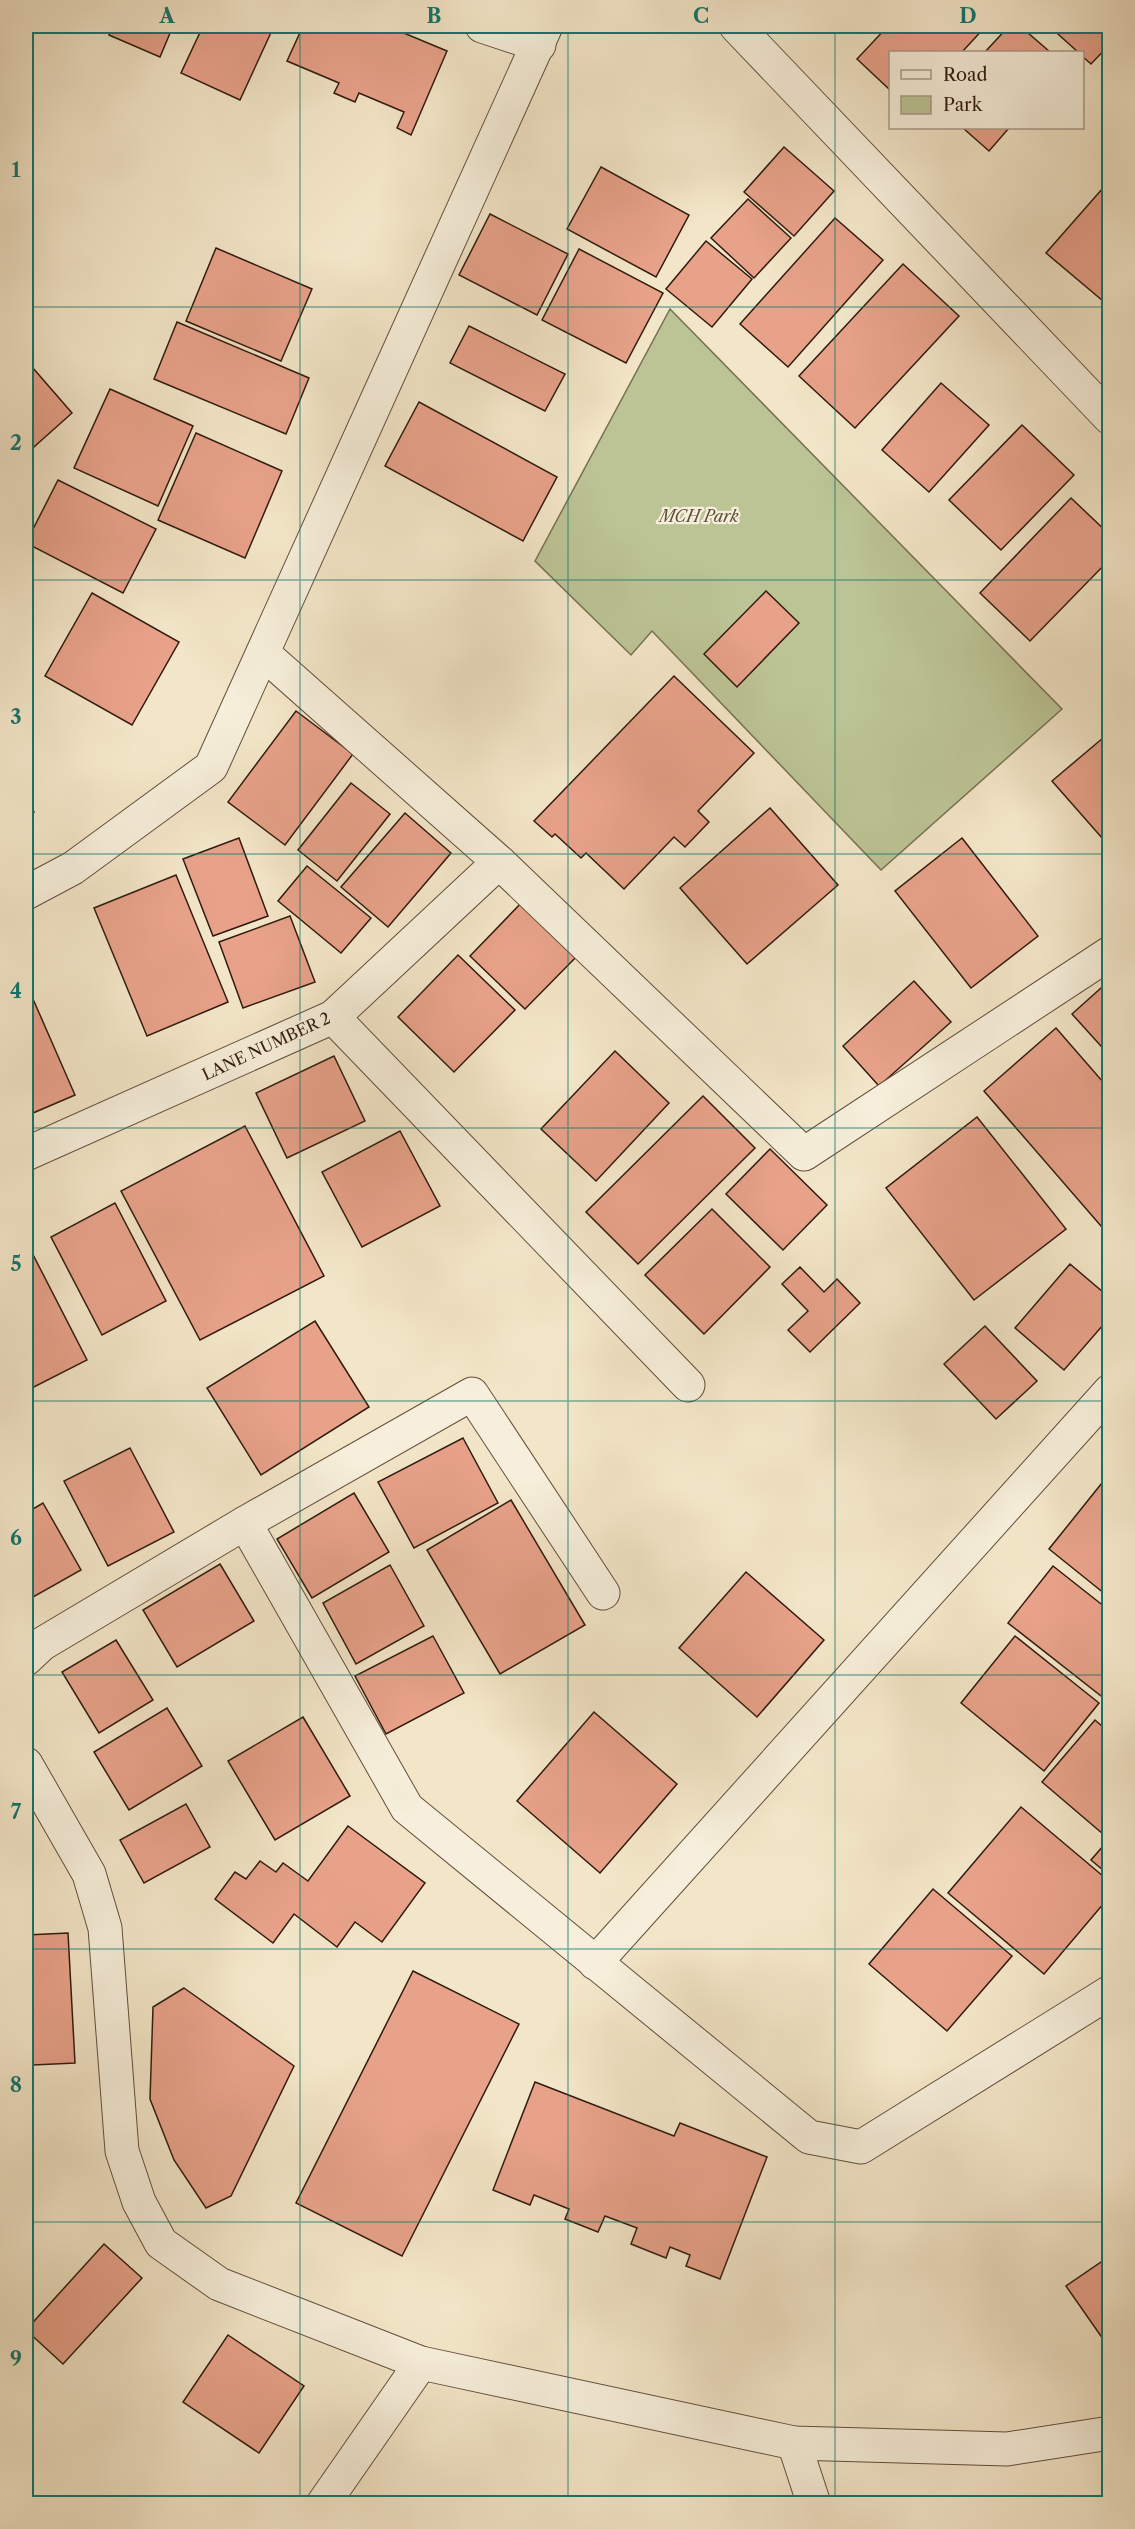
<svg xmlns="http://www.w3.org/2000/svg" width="1135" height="2529" font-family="'Libre Caslon Text',serif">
<rect width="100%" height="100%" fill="#f3e6c8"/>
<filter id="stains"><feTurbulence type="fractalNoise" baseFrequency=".00333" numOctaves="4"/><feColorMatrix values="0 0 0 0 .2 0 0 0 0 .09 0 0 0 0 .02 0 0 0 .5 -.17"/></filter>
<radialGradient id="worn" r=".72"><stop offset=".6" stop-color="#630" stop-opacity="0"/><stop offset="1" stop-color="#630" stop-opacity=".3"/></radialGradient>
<!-- green -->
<polygon fill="#bcc495" stroke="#767052" stroke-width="1.5" points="670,309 1062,709 881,870 652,631 631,655 535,561"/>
<!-- building -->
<g fill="#e8a28a" stroke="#311b0e" stroke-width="1.5">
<polygon points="113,26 173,26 160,57 109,35"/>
<polygon points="203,26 274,26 240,100 181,73"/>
<polygon points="303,26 360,26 371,30 373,26 387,26 447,51 411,135 397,128 404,112 359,93 355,102 334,93 339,83 287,61"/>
<polygon points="888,26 986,26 962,52 890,52 890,90 857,59"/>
<polygon points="1009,26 1020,26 1050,52 985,52"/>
<polygon points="1049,26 1110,26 1110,44 1091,64 1082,56 1082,52 1078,52"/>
<polygon points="963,128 1009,128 989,151"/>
<polygon points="784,147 834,191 794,236 744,192"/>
<polygon points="601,167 689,215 656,277 567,229"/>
<polygon points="1110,180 1110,293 1103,301 1046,253"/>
<polygon points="748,199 791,238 754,278 711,238"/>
<polygon points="490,214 568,254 537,315 459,275"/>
<polygon points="835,218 883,260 788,367 740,324"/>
<polygon points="706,241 752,279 712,327 666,289"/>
<polygon points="216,248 312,289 281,361 186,321"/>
<polygon points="579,249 663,293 626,363 542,320"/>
<polygon points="903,264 959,316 855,428 799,376"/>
<polygon points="177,322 309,378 286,434 154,379"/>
<polygon points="469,326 565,374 545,411 450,363"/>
<polygon points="26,360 72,413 26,454"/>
<polygon points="941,383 989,425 929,492 882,450"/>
<polygon points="110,389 193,426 158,506 74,468"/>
<polygon points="419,402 557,477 523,541 385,466"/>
<polygon points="1022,425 1074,475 1001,550 949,500"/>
<polygon points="196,433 282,471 245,558 158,520"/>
<polygon points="58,480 156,529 123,593 26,543"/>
<polygon points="1071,498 1110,535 1110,559 1030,641 980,593"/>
<polygon points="766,591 799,623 737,687 704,654"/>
<polygon points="92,593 179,642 132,725 45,676"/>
<polygon points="674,676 754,753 698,811 709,822 685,847 674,837 624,889 586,853 581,858 555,834 552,837 534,821"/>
<polygon points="296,711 353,754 285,845 228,802"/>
<polygon points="1110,732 1110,847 1052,781"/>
<polygon points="351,783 390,814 337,881 298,850"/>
<polygon points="26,797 34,812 26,816"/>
<polygon points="770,808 838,885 747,964 680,888"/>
<polygon points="405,813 451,853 388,927 341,887"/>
<polygon points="239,838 268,916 213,936 183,859"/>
<polygon points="962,838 1038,936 971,988 895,891"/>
<polygon points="307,866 371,918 341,953 278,901"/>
<polygon points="176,875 228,1002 147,1036 94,908"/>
<polygon points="525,899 580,953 525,1009 470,956"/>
<polygon points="290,916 315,982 243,1008 219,942"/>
<polygon points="458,955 515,1010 454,1072 398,1017"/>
<polygon points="1110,980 1110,1056 1072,1014"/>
<polygon points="914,981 951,1022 879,1086 843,1046"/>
<polygon points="26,983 75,1095 26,1116"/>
<polygon points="1056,1028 1110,1090 1110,1219 1101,1226 984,1091"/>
<polygon points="615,1051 669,1103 596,1181 541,1129"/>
<polygon points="334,1056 365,1121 287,1158 256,1093"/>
<polygon points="703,1096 755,1148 638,1264 586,1212"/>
<polygon points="977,1117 1066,1229 974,1300 886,1188"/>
<polygon points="245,1126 324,1276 200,1340 121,1191"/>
<polygon points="400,1131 440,1206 362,1247 322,1172"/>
<polygon points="770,1149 827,1205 783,1250 726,1194"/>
<polygon points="115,1203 166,1301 102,1335 51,1237"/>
<polygon points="712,1209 770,1267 704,1334 645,1275"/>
<polygon points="26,1241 87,1360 26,1391"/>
<polygon points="1070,1264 1110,1298 1110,1317 1064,1370 1015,1328"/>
<polygon points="800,1267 824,1292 837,1279 860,1303 810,1352 788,1330 808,1311 782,1284"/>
<polygon points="315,1321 369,1407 261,1475 207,1388"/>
<polygon points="985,1326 1037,1381 996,1419 944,1364"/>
<polygon points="463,1438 498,1503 414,1548 378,1482"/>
<polygon points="130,1448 174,1532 108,1566 64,1481"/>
<polygon points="1110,1473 1110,1598 1049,1549"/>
<polygon points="354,1493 389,1552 312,1598 277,1539"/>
<polygon points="511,1500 585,1625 500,1674 427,1550"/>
<polygon points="43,1503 81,1570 26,1601 26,1513"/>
<polygon points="220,1564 254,1621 177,1667 143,1610"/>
<polygon points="390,1565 424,1626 356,1664 323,1603"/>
<polygon points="1053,1566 1110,1611 1110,1703 1008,1623"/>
<polygon points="746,1572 824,1640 757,1717 679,1648"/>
<polygon points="433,1636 464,1693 386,1734 355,1676"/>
<polygon points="1015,1636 1099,1703 1044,1771 961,1703"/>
<polygon points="116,1640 153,1700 99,1733 62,1672"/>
<polygon points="167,1708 202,1766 129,1810 94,1752"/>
<polygon points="594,1712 677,1784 600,1873 517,1801"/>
<polygon points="303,1717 350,1796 275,1840 228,1761"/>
<polygon points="1095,1720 1110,1733 1110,1826 1103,1834 1042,1782"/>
<polygon points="186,1804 210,1847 144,1883 120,1840"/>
<polygon points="1021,1807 1110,1882 1110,1896 1044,1974 948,1893"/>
<polygon points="348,1826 425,1883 382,1942 355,1922 337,1947 294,1914 273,1943 215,1899 235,1872 246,1879 260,1861 276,1872 283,1863 308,1881"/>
<polygon points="1110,1838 1110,1876 1091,1860"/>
<polygon points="933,1889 1012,1956 947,2031 869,1964"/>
<polygon points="68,1933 75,2063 33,2065 32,2033 26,2033 26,1935"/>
<polygon points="413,1971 519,2024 402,2256 296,2203"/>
<polygon points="184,1988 294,2066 231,2196 206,2208 174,2160 150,2099 153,2007"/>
<polygon points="535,2082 674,2136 680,2123 767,2157 720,2279 686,2266 690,2255 670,2247 666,2258 631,2244 637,2228 605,2216 598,2232 565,2219 569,2209 534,2195 530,2205 493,2190"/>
<polygon points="104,2244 142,2278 63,2364 26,2330"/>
<polygon points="1110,2256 1110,2349 1066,2286"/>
<polygon points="228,2335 304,2386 259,2453 183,2402"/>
</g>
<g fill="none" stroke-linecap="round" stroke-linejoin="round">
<defs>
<g id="minor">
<polyline points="482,26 539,45"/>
<polyline points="736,26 1110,418"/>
<polyline points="263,653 499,862 804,1154 1110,953"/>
<polyline points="26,893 73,868 211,767 546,26"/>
<polyline points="333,1017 688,1385"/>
<polyline points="26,1154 333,1017 499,862"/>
<polyline points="245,1523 407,1808 809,2137 861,2147 1110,1992"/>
<polyline points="26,1659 42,1644 245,1523 472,1394 603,1593"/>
<polyline points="26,1764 89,1874 105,1928 122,2151 139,2202 161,2243 219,2284 421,2363 794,2443 1007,2449 1110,2433"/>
<polyline points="595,1963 1110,1391"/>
<polyline points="794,2443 814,2504"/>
<polyline points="323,2504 421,2363"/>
</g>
</defs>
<!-- minor casing -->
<use href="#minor" stroke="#624e3c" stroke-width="35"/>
<!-- minor -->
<use href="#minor" stroke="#f7efdb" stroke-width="33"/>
</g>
<!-- grid -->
<path fill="none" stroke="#0f766e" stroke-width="1.5" stroke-opacity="0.55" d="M300,26V2504M568,26V2504M835,26V2504M26,307H1110M26,580H1110M26,854H1110M26,1128H1110M26,1401H1110M26,1675H1110M26,1949H1110M26,2222H1110"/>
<g text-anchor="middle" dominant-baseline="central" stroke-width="4.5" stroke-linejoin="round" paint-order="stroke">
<!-- park labels -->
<g font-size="16" font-style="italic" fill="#5b4e36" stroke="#f7efdb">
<text x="699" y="516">MCH Park</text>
</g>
<!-- street labels -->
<g font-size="16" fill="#311b0e" stroke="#f7efdb">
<text transform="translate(266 1046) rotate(-25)">LANE NUMBER 2</text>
</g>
</g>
<!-- margin -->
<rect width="1135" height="2529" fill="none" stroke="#f3e6c8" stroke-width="66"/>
<!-- legend -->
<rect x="889" y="51" width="195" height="78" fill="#f7efdb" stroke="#a89a89" stroke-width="1.5"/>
<rect x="901" y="70" width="30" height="9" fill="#f7efdb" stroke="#a89a89" stroke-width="1.5"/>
<text x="943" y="81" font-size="18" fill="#311b0e">Road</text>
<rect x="901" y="96" width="30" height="18" fill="#bcc495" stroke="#a89a89" stroke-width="1.5"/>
<text x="943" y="111" font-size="18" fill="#311b0e">Park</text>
<rect x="33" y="33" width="1069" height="2463" fill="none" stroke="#0f766e" stroke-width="2"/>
<g font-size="20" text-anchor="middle" font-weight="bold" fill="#0f766e">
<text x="167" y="23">A</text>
<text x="434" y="23">B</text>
<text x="701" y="23">C</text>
<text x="968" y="23">D</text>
<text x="16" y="177">1</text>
<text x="16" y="450">2</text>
<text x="16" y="724">3</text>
<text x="16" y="998">4</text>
<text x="16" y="1271">5</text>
<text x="16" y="1545">6</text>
<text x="16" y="1819">7</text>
<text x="16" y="2092">8</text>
<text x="16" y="2366">9</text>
</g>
<rect width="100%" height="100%" filter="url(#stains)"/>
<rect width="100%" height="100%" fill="url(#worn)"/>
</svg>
